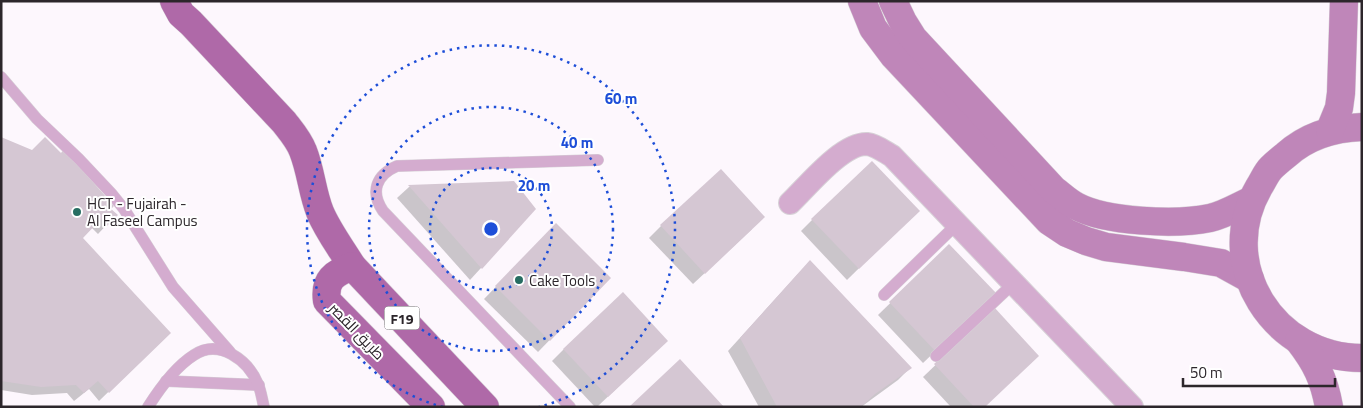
<svg xmlns="http://www.w3.org/2000/svg" width="1363" height="408" viewBox="0 0 1363 408" font-family="'Titillium Web',Cairo,sans-serif">
	<style>
		.shadow { fill: #0003 }
		.building { fill: #d5c7d3 }
		.lines { fill: none; stroke-linecap: round; stroke-linejoin: round }
		.lane-casing { stroke: #d7d1d7; stroke-width: 12 }
		.street-casing { stroke: #d7d1d7; stroke-width: 24 }
		.secondary-casing { stroke: #d7d1d7; stroke-width: 29 }
		.primary-casing { stroke: #d7d1d7; stroke-width: 29 }
		.lane { stroke: #d4accf; stroke-width: 11 }
		.street { stroke: #d4accf; stroke-width: 22 }
		.secondary { stroke: #bf86b9; stroke-width: 28 }
		.primary { stroke: #af69a8; stroke-width: 28 }
		.ring { fill: none; stroke: #1d4ed8; stroke-width: 2.5; stroke-dasharray: 2.5 5 }
		.poi-dot { fill: #276d62; stroke: #fff; stroke-width: 2 }
		.labels { text-anchor: middle; dominant-baseline: central; stroke-width: 4; stroke-linejoin: round; paint-order: stroke }
		.shield { fill: #fff; stroke: #6b676b; stroke-width: 1 }
		.shield-label { font-size: 14px; font-weight: bold; fill: #2c262b }
		.poi-label { font-size: 15px; fill: #2c262b; stroke: #fff; text-anchor: start }
		.street-label { font-size: 15px; fill: #2c262b; stroke: #fff }
		.centre { fill: #1d4ed8; stroke: #fff; stroke-width: 2.5 }
		.ring-label { font-size: 15px; text-anchor: middle; font-weight: bold; fill: #1d4ed8; stroke: #fff; stroke-width: 4; stroke-linejoin: round; paint-order: stroke }
	</style>
	<rect width="100%" height="100%" fill="#fdf7fd"/>
	<g class="shadow">
		<polygon points="1,139 110,209 116,215 98,234 91,227 81,238 169,333 99,401 89,389 74,401 67,393 32,395 1,390"/>
		<polygon points="513,182 535,209 470,280 397,198 409,187"/>
		<polygon points="812,220 906,222 847,280 801,231"/>
		<polygon points="556,225 610,278 538,352 484,299"/>
		<polygon points="661,226 752,229 693,284 649,238"/>
		<polygon points="949,246 983,306 923,363 878,315"/>
		<polygon points="798,274 910,368 898,380 861,407 759,407 728,351"/>
		<polygon points="994,309 984,407 951,407 923,377"/>
		<polygon points="564,349 655,352 597,407 595,407 552,361"/>
	</g>
	<g class="building">
		<polygon points="1,137 32,150 45,137 61,153 64,149 114,206 111,209 118,215 107,226 101,219 83,238 171,333 109,393 98,381 84,393 76,385 41,387 1,381"/>
		<polygon points="872,161 920,211 859,269 811,219"/>
		<polygon points="721,169 765,217 705,274 660,225"/>
		<polygon points="514,181 536,209 482,269 408,185"/>
		<polygon points="556,223 611,278 550,341 495,286"/>
		<polygon points="949,244 997,294 936,352 889,302"/>
		<polygon points="810,260 912,368 875,394 861,407 777,407 740,338"/>
		<polygon points="623,292 668,341 608,397 563,349"/>
		<polygon points="994,307 1039,356 985,407 974,407 934,364"/>
		<polygon points="680,359 724,407 629,407"/>
	</g>
	<g class="lines">
		<g class="lane-casing">
			<g id="lane">
				<polyline points="1,77 37,119 79,159 111,193 124,209 173,287 230,352"/>
				<polyline points="884,295 957,224"/>
				<polyline points="936,356 1014,283"/>
				<polyline points="166,381 259,385"/>
				<path d="M148 407C160 388 175 367 194 355 219 338 248 360 258 384 261 391 262 399 264 407"/>
				<path d="M570 407 383 211C370 192 376 175 397 166L598 160"/>
			</g>
		</g>
		<g class="street-casing">
			<path id="street" d="M790 203C807 187 842 143 867 144 876 145 885 152 892 156L1132 407"/>
		</g>
		<g class="secondary-casing">
			<g id="secondary">
				<polyline points="862,1 873,28 894,56 1049,221 1067,233 1086,241 1106,247 1184,257 1221,263 1250,279"/>
				<path d="M893 1 903 22 913 38 1054 190C1061 195 1068 202 1076 206 1106 222 1176 225 1210 218 1224 215 1239 206 1252 200"/>
				<path d="M1362 127C1334 128 1307 136 1286 155 1281 159 1276 163 1271 168 1266 173 1263 181 1259 187 1214 265 1274 358 1362 358"/>
				<polyline points="1330,130 1339,108 1341,93 1344,1"/>
				<path d="M1299 341C1316 363 1324 379 1329 407"/>
			</g>
		</g>
		<g class="primary-casing">
			<g id="primary">
				<path d="M174 1 181 14 191 23 284 122C291 131 299 140 303 151 311 171 312 192 320 212 328 231 341 248 352 266"/>
				<path d="M431 407 327 301C324 279 334 274 352 266L485 407"/>
			</g>
		</g>
		<use href="#lane" class="lane"/>
		<use href="#street" class="street"/>
		<use href="#secondary" class="secondary"/>
		<use href="#primary" class="primary"/>
	</g>
	<g class="ring">
		<circle cx="491" cy="229" r="61"/>
		<circle cx="491" cy="229" r="122"/>
		<path d="M443 407A184 184 0 1 1 539 407"/>
	</g>
	<g class="poi-dot">
		<circle cx="77" cy="212" r="5"/>
		<circle cx="519" cy="280" r="5"/>
	</g>
	<g class="labels">
		<rect class="shield" x="384.5" y="306.5" width="35" height="23" rx="4"/>
		<g class="shield-label">
			<text x="402" y="318">F19</text>
		</g>
		<g class="poi-label">
			<text x="87" y="203">HCT - Fujairah -<tspan x="87" dy="17">Al Faseel Campus</tspan></text>
			<text x="529" y="280">Cake Tools</text>
		</g>
		<g class="street-label">
			<text transform="translate(357 331) rotate(46)">طريق القصر</text>
		</g>
	</g>
	<circle cx="491" cy="229" r="8" class="centre"/>
	<g class="ring-label">
		<text x="621" y="104">60 m</text>
		<text x="577" y="148">40 m</text>
		<text x="534" y="191">20 m</text>
	</g>
	<rect width="1363" height="408" fill="none" stroke="#2c262b" stroke-width="5"/>
	<path d="M1183 378v8h152v-8" fill="none" stroke="#2c262b" stroke-width="2.5"/>
	<text x="1190" y="378" font-size="15" fill="#2c262b" stroke="#ffffff" stroke-width="4" paint-order="stroke">50 m</text>
</svg>
